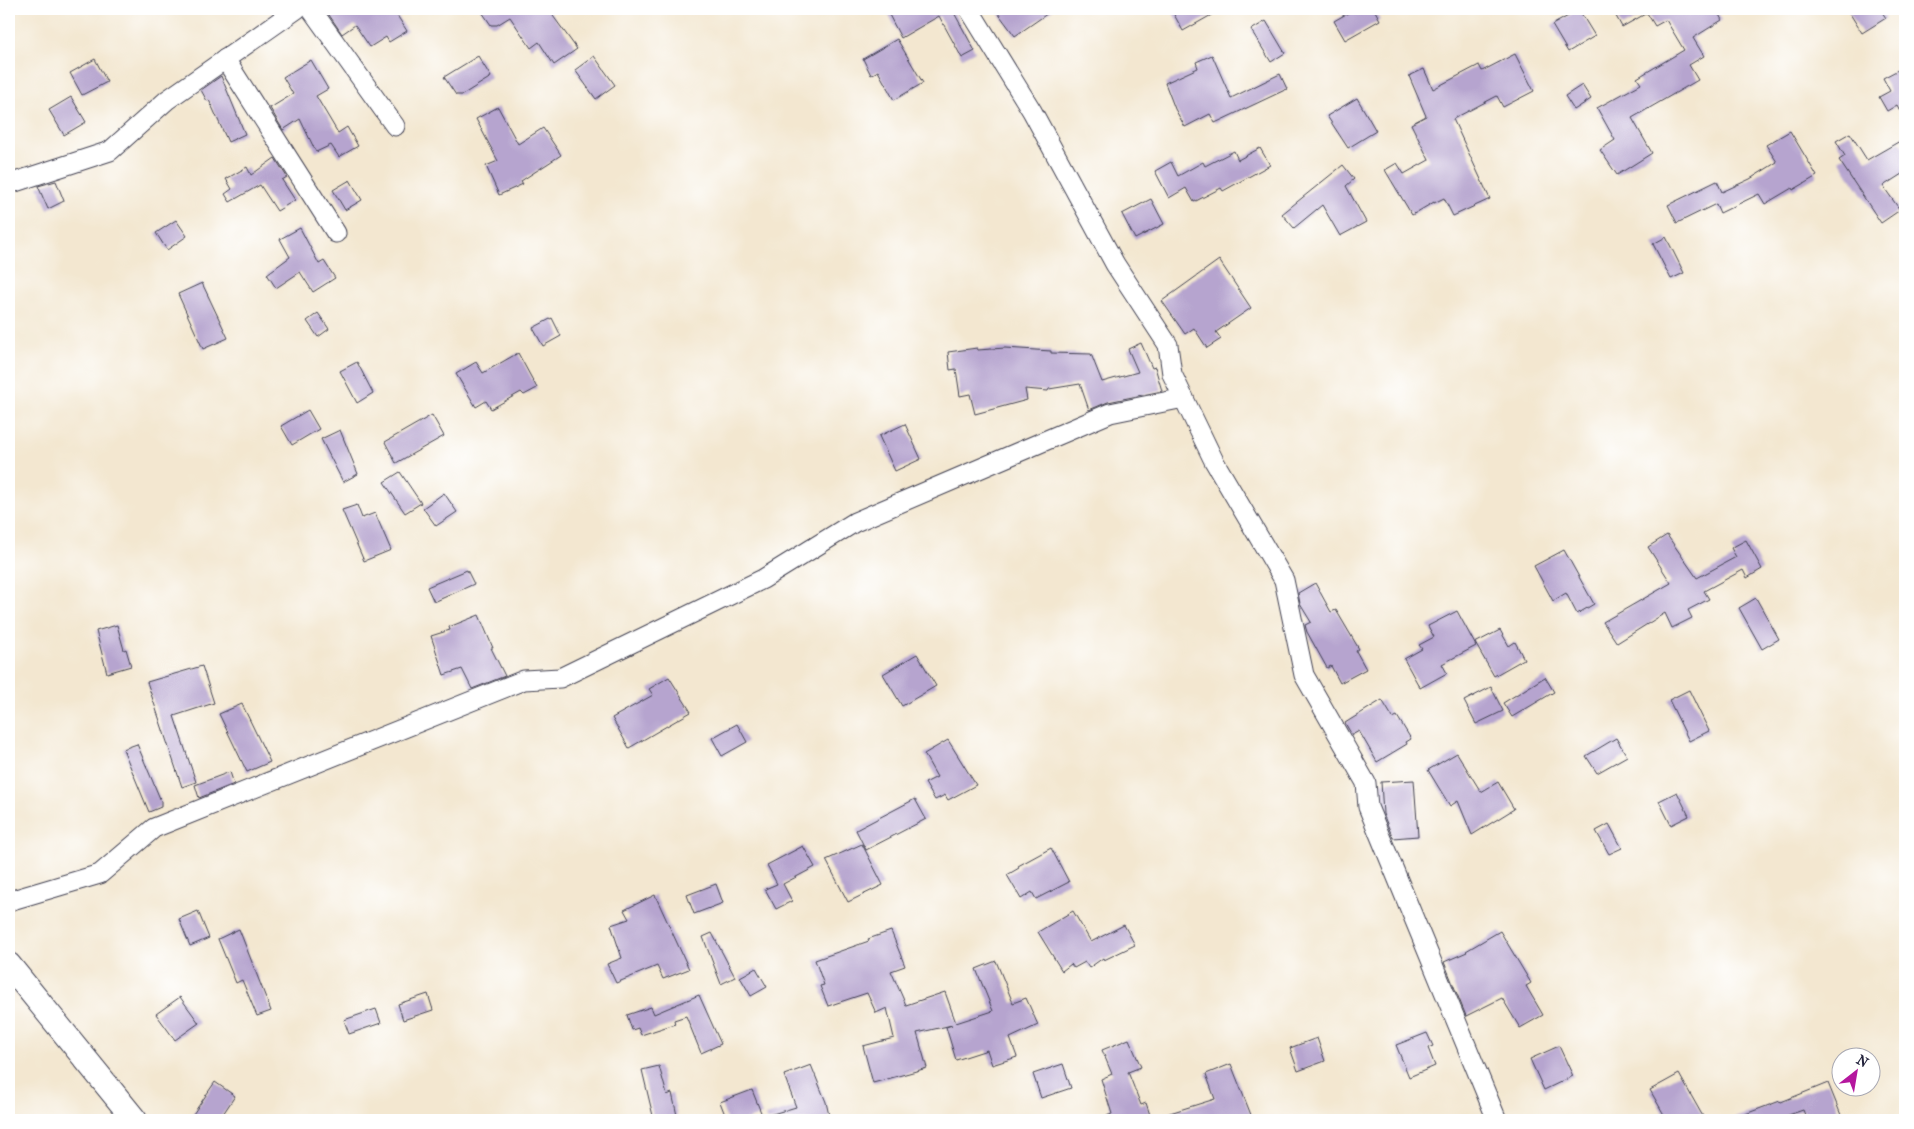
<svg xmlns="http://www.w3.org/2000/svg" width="1914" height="1129" viewBox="0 0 1914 1129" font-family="'IM FELL French Canon',serif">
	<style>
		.building { fill: #b6a4cf }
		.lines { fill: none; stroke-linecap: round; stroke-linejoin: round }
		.minor-casing { stroke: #414051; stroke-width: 21 }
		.tertiary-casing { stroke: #414051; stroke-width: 26 }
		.minor { stroke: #fff; stroke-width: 19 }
		.tertiary { stroke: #fff; stroke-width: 24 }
	</style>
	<rect width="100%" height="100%" fill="#fff"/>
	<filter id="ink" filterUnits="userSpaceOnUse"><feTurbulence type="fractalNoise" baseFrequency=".02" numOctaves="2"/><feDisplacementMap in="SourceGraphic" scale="10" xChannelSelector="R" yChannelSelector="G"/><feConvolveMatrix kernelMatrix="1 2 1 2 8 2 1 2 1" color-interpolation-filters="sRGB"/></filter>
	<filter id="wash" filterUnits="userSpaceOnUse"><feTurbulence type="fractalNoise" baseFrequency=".0096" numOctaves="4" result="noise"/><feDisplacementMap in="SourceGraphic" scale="20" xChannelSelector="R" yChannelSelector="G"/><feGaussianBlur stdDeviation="1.12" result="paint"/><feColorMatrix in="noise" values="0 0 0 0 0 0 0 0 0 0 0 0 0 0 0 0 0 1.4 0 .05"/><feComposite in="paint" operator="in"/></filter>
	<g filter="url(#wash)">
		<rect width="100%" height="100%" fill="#f3e7d0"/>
		<g id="blocks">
			<g class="building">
				<polygon points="325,9 393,9 407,31 389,42 386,37 370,47 355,25 342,34"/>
				<polygon points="480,9 548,9 577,49 554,65 539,42 531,48 510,17 497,25 491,25"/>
				<polygon points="886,9 952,9 975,51 962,58 939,16 901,38"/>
				<polygon points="995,9 1054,9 1015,36"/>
				<polygon points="1171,9 1222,9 1183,31"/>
				<polygon points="1355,9 1374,9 1380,20 1345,40 1334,21"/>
				<polygon points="1612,9 1716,9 1722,20 1693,38 1704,56 1689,65 1698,80 1632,118 1652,153 1617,175 1600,150 1615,140 1597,108 1641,84 1637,78 1684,50 1666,20 1655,26 1647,13 1622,27"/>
				<polygon points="1847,9 1880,9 1886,18 1862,33"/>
				<polygon points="1579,10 1595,36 1568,52 1552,25"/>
				<polygon points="1266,21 1285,53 1271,62 1251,30"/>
				<polygon points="897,39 923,83 894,100 878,71 871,75 863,59"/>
				<polygon points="1515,54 1534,91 1503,107 1497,96 1453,119 1490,199 1453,216 1444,198 1434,203 1434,202 1412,215 1385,170 1397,163 1404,174 1429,160 1411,124 1426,116 1409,76 1424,69 1433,89 1479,65 1482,71"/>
				<polygon points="1212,55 1231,98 1280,74 1287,89 1215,123 1210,114 1185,127 1175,109 1165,83 1198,68 1196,62"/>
				<polygon points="478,56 491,77 462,95 456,95 444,77"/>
				<polygon points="594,56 615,85 596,99 575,70"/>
				<polygon points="95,59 107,82 82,95 70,73"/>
				<polygon points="311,60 328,89 316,96 338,133 347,127 358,146 339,157 331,145 316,152 300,119 283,130 270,108 293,94 283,77"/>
				<polygon points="1898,70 1905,83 1905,120 1897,105 1887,111 1879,97 1890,91 1883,78"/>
				<polygon points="221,76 245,134 228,142 209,100 207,101 201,90"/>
				<polygon points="1582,85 1591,99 1574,110 1565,96"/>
				<polygon points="71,97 86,122 64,135 49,110"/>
				<polygon points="1357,98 1376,131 1348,148 1327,116"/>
				<polygon points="498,107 518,144 543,128 561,155 521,181 523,184 499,195 486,166 498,161 476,119"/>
				<polygon points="1790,131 1817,176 1793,190 1792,188 1765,204 1759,194 1720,213 1716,204 1677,223 1668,205 1717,181 1722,192 1750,179 1777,162 1766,145"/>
				<polygon points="1850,133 1867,160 1900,141 1905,149 1905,172 1883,186 1900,210 1881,223 1839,160 1845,156 1836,141"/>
				<polygon points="1260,148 1270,165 1223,191 1221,188 1194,202 1186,188 1169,198 1155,171 1171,162 1178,176 1203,162 1205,166 1234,151 1238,160"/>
				<polygon points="275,158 287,177 282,180 295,200 277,211 260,185 230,202 225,194 232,189 226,179 247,167 251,175"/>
				<polygon points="1343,165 1354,179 1346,186 1366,222 1340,236 1322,205 1294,228 1282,214"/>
				<polygon points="350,180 362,200 345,210 333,190"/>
				<polygon points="56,181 64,201 48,209 38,186"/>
				<polygon points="1151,199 1164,224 1135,239 1122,214"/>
				<polygon points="176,220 187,236 167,250 156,233"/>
				<polygon points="300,228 319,264 324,261 335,278 313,292 300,272 276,288 267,274 290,257 280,239"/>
				<polygon points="1666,237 1684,273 1671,279 1653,244"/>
				<polygon points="1219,260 1251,308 1216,332 1221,339 1207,348 1194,328 1185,334 1162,301"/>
				<polygon points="202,283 228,338 203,349 178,294"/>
				<polygon points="318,313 329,329 318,337 307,321"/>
				<polygon points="552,318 561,336 543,346 533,328"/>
				<polygon points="1141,343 1152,368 1155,367 1162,391 1108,402 1089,410 1080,384 1049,389 1048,391 1025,389 1027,400 975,414 970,394 960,396 956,369 950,370 948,352 977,348 978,350 1005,348 1051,351 1051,353 1091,354 1102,382 1138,372 1128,349"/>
				<polygon points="518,353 537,388 524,395 521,392 491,409 486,401 476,407 456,374 476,362 483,373"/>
				<polygon points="357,362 373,393 357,403 340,371"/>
				<polygon points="308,410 319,429 292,445 281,426"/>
				<polygon points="432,415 444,436 396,463 385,442"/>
				<polygon points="905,424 921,459 895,471 879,436"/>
				<polygon points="340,430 358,474 343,482 321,439"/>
				<polygon points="400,472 421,503 405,513 384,482"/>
				<polygon points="444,493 457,512 436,526 423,508"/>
				<polygon points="357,505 362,518 375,513 391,550 364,561 342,510"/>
				<polygon points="1667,535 1697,578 1736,557 1731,548 1746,540 1762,569 1747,578 1743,570 1704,591 1709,599 1688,610 1692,618 1672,628 1665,613 1617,643 1603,622 1671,583 1648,547"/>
				<polygon points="1564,550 1594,604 1577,614 1566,593 1553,601 1534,566"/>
				<polygon points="467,570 474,584 434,602 427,587"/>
				<polygon points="1315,583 1331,612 1336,610 1359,649 1356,651 1366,669 1340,683 1331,666 1327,668 1307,632 1305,625 1311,622 1300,604 1298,593"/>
				<polygon points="1756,598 1779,639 1762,649 1739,608"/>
				<polygon points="1457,611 1476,646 1442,664 1447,673 1420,688 1404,659 1422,649 1419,645 1434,637 1428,626"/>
				<polygon points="479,615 493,648 491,648 505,676 472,689 462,669 444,675 431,636 450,630 449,627"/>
				<polygon points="117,625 124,650 126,649 131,666 107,673 96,631"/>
				<polygon points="1500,630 1509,646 1515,642 1524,659 1494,676 1475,643"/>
				<polygon points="917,654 936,686 902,706 883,674"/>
				<polygon points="202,666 214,703 174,716 196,782 182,787 147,682"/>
				<polygon points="669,677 691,712 629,748 612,718 653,695 649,689"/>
				<polygon points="1545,677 1554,692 1512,717 1503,703"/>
				<polygon points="1491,687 1503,711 1476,724 1464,701"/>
				<polygon points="1689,690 1709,731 1689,741 1669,700"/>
				<polygon points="1382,700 1393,718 1397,716 1411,739 1406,742 1407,744 1377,762 1359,731 1352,735 1345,723"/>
				<polygon points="242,704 270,762 247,772 219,714"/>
				<polygon points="737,724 747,742 722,756 712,738"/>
				<polygon points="1616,738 1627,756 1597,773 1586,756"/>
				<polygon points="948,740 976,785 948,800 945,795 935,800 925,783 937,777 924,754"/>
				<polygon points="137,744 161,801 161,807 149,812 123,749"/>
				<polygon points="1457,753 1481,792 1498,782 1514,809 1472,835 1458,801 1450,806 1428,770"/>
				<polygon points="230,772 234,784 199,798 195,785"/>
				<polygon points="1414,780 1418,836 1393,838 1383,814 1381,782"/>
				<polygon points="1677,792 1689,816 1671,825 1659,801"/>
				<polygon points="915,799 926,819 866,850 856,830"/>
				<polygon points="1609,824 1622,848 1609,854 1596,831"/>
				<polygon points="862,844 883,885 848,902 826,860"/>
				<polygon points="803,846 815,867 783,884 792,901 776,909 765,889 777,884 767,865"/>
				<polygon points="1051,848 1069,882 1036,899 1032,892 1021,899 1007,875 1019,868 1018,866"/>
				<polygon points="716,884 723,903 694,914 687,895"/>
				<polygon points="655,895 689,969 663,979 657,966 616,983 607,964 622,958 611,925 629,919 624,910"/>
				<polygon points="198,911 209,938 190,946 179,919"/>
				<polygon points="1073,911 1091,942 1124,925 1135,945 1104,960 1103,958 1089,968 1085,962 1074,968 1071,964 1062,971 1038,932"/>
				<polygon points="239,929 271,1011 257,1016 242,980 236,983 218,939"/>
				<polygon points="891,931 905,966 891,971 906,1005 945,992 956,1023 993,1011 976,969 996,961 1013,1003 1026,998 1038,1025 1010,1038 1017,1057 992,1065 987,1050 956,1060 946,1027 952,1025 917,1033 927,1068 873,1083 863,1046 894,1038 887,1008 876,1013 867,993 828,1006 820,986 824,985 815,960 869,941 868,939"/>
				<polygon points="1500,931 1531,983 1526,986 1543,1015 1520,1028 1502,998 1466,1016 1444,962 1467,952 1466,951"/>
				<polygon points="712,933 735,977 721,984 703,937"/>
				<polygon points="756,968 767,987 751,996 740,977"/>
				<polygon points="428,994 433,1010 403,1020 398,1004"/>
				<polygon points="699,995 721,1044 701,1053 686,1016 674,1020 675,1024 641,1035 638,1028 632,1030 627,1015 651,1007 654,1014"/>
				<polygon points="180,997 199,1023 175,1040 156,1014"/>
				<polygon points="376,1009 381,1023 349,1034 344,1020"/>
				<polygon points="1427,1033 1433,1046 1428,1048 1435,1066 1409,1077 1396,1045"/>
				<polygon points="1317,1038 1325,1061 1298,1071 1290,1048"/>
				<polygon points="1129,1039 1141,1067 1128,1072 1141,1105 1146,1103 1151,1118 1147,1119 1148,1120 1103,1120 1103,1117 1112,1114 1101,1079 1112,1074 1102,1050"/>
				<polygon points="1559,1046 1573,1076 1544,1090 1530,1059"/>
				<polygon points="1063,1064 1071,1088 1041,1098 1033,1074"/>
				<polygon points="1231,1064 1253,1120 1157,1120 1157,1117 1215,1099 1206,1074"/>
				<polygon points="811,1065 826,1102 830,1120 767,1120 766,1116 796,1107 784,1075"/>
				<polygon points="659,1066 667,1095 672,1093 678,1120 654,1120 642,1070"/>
				<polygon points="1679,1074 1705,1120 1667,1120 1650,1090"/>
				<polygon points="215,1082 235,1096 219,1120 189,1120"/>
				<polygon points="1828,1083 1843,1120 1807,1120 1803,1110 1774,1120 1732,1120 1732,1119 1780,1101 1781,1102"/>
				<polygon points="752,1090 762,1115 748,1120 727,1120 720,1102"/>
			</g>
		</g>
	</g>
	<g filter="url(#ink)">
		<use href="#blocks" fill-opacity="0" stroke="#414051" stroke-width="1"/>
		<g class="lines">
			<g class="minor-casing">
				<g id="minor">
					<polyline points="311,9 395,126"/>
					<polyline points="969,9 1032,111 1115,264 1168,345 1172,374 1214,461 1284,580 1304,675 1366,783 1368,807 1497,1120"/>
					<polyline points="225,59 336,233"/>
					<polyline points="9,184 110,151 167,100 297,9"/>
					<polyline points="9,901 100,874 154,828 524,680 560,678 763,579 855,522 1110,413 1184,398"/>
				</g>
			</g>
			<g class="tertiary-casing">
				<polyline id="tertiary" points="9,965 135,1120"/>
			</g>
			<use href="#minor" class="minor"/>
			<use href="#tertiary" class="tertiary"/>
		</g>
	</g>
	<rect width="1914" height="1129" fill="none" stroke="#fff" stroke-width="30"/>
	<g transform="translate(1856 1072) rotate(31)"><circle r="24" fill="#ffffff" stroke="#a7a7b1"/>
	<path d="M0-4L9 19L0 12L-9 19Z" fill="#b5179e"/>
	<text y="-8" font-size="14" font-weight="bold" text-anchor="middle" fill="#22223b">N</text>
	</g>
</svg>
